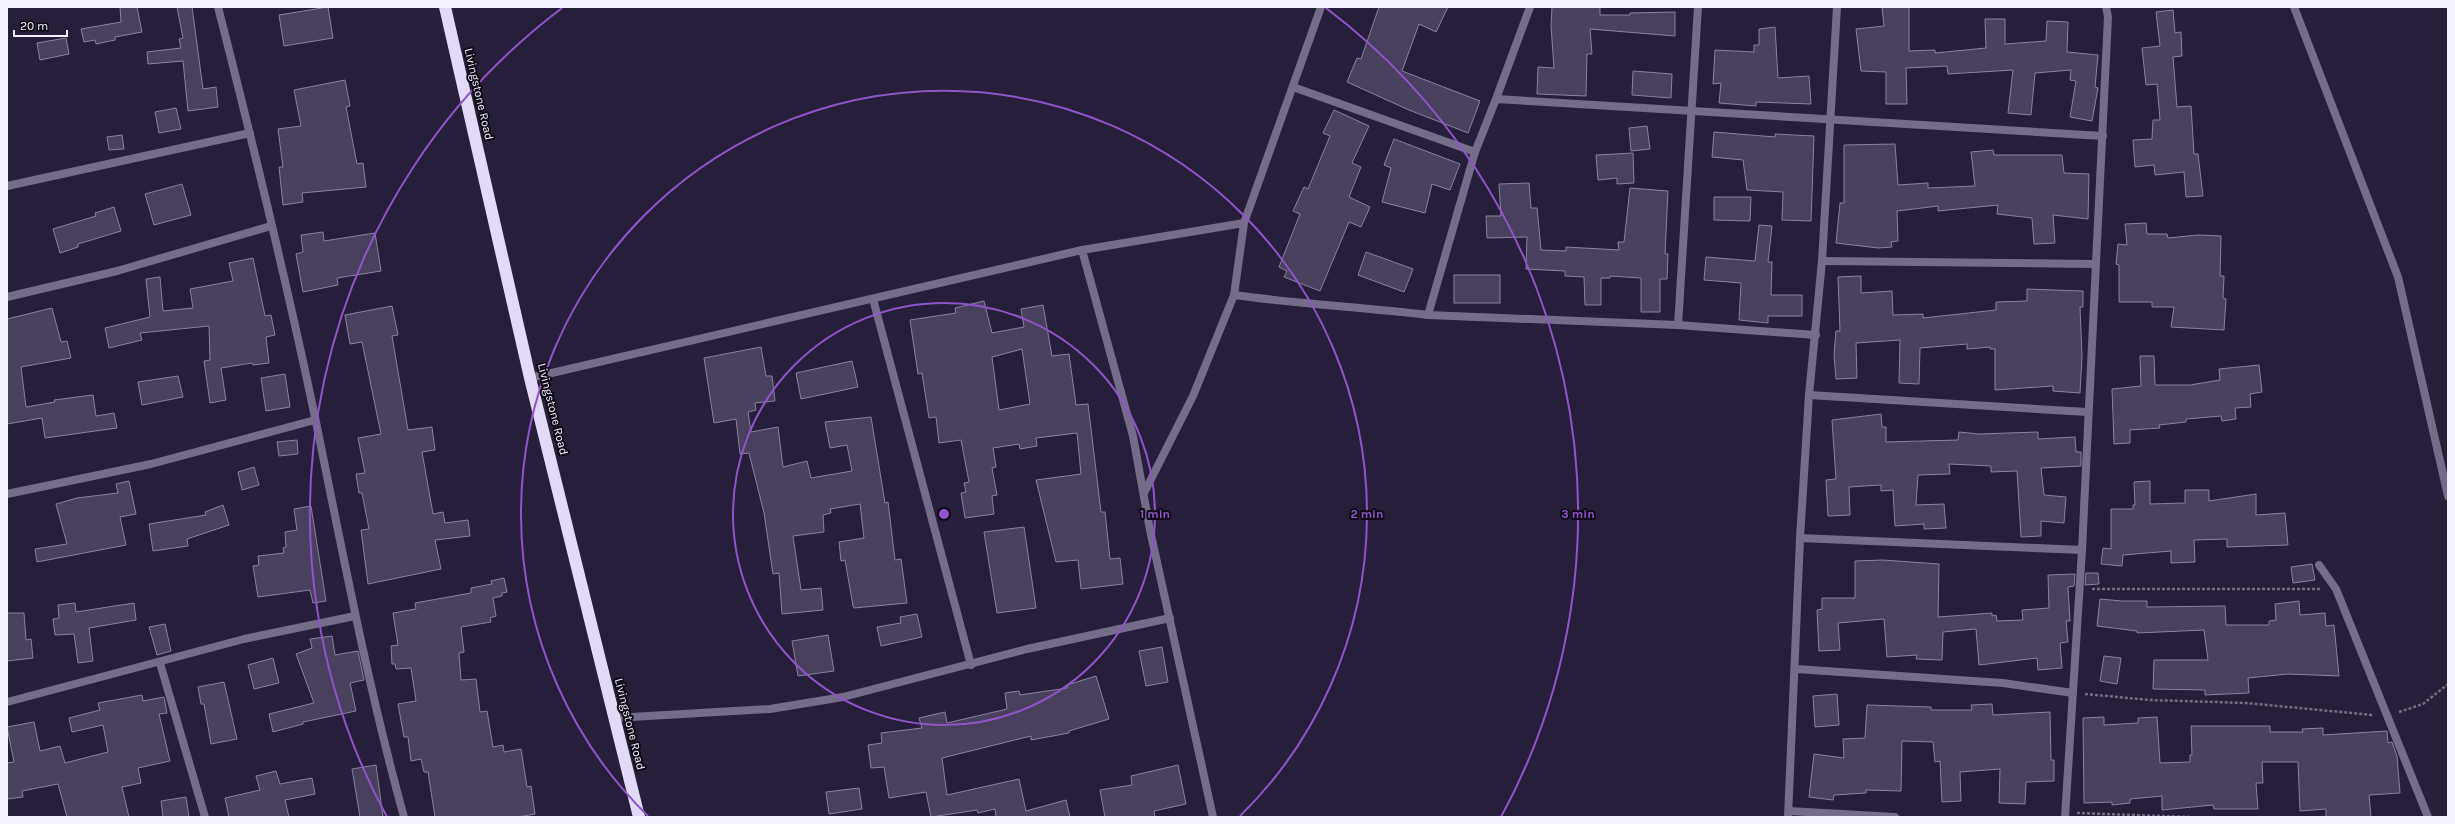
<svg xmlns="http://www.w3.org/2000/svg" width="2455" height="824" viewBox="0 0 2455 824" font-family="Karla,sans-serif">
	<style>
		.building { fill: #49405d; stroke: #8b81a2; fill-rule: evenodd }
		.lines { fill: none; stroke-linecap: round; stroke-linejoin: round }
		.path { stroke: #746d83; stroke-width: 2.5; stroke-dasharray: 3 2; stroke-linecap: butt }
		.lane { stroke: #746c88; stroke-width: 8 }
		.street { stroke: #746c88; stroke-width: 8 }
		.highway { stroke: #e2daf6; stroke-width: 12 }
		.ring { fill: none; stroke: #9353cc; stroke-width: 2 }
		.labels { text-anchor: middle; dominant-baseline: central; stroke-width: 4; stroke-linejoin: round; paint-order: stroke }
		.street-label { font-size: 12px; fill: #f4f0ff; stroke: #0f0b16 }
		.centre { fill: #9353cc; stroke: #0f0b16; stroke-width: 2 }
		.ring-label { font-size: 12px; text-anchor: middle; font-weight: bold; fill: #9353cc; stroke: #0f0b16; stroke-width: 4; stroke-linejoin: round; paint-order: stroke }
	</style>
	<rect width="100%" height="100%" fill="#271e39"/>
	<g class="building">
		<polygon points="120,7 137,7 142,32 115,37 115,40 96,44 95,40 84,42 81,29 121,22"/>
		<polygon points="177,7 192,7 203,89 216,87 218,107 188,111 183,61 148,64 147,52 181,48 179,39 183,38"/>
		<polygon points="328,7 333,38 284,46 279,15"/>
		<polygon points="1379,7 1448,7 1436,32 1419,24 1402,71 1480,101 1468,133 1409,110 1347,82 1357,58 1361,59"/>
		<polygon points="1552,7 1600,7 1600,15 1630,15 1630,13 1675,12 1675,36 1590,29 1592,54 1587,54 1586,96 1537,94 1538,67 1554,68 1551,26"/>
		<polygon points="1882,7 1909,7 1909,51 1935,50 1935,53 1986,48 1985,19 2005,19 2005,44 2046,41 2047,21 2068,22 2067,52 2098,55 2095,87 2098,88 2092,121 2070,117 2076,81 2070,80 2071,70 2035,73 2031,115 2008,113 2013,70 1948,74 1947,66 1906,68 1907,104 1886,104 1886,72 1861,71 1856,29 1884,26"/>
		<polygon points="2173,10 2175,33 2181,32 2182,56 2173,57 2177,107 2191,106 2194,154 2198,154 2203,196 2186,197 2184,172 2155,175 2154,165 2135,167 2133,140 2152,139 2153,120 2160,120 2157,84 2146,85 2142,48 2160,46 2156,12"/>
		<polygon points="1775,27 1778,78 1809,76 1811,104 1756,102 1756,106 1719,103 1721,83 1713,84 1715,50 1754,52 1754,45 1759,45 1759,29"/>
		<polygon points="66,38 69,54 40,60 37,43"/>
		<polygon points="1633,71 1672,74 1671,98 1632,95"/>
		<polygon points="345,80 350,106 346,107 357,164 363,163 366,187 302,193 303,202 283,205 279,167 283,167 278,129 301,126 294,90"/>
		<polygon points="176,108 181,129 159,133 155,112"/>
		<polygon points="1334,110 1369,126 1352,163 1361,167 1349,197 1370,207 1361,227 1349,222 1320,291 1284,277 1287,271 1279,267 1300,214 1293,211 1304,187 1308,189 1330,136 1323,133"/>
		<polygon points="1647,126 1650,149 1631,151 1629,128"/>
		<polygon points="1714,132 1775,137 1775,134 1814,136 1811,221 1782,220 1783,192 1747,190 1743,160 1712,157"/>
		<polygon points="122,135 124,149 109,150 107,137"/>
		<polygon points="1394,139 1460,164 1450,190 1432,184 1425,213 1382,202 1391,168 1384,165"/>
		<polygon points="1895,144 1898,185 1928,183 1928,188 1975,186 1971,152 1993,150 1994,155 2062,155 2064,173 2089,174 2088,219 2053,215 2055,243 2034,244 2032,218 1997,214 1998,205 1938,211 1938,206 1897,211 1898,241 1891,242 1892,247 1878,248 1836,243 1840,203 1844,203 1844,145"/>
		<polygon points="1633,153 1634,183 1617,184 1617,178 1598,180 1596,155"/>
		<polygon points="1529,183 1531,208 1537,208 1541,250 1566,251 1566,247 1619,250 1618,242 1624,242 1630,188 1668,191 1665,254 1668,254 1667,279 1660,279 1660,312 1641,312 1641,278 1610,276 1610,278 1601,278 1601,305 1585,305 1584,277 1565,276 1565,271 1526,269 1527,237 1487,238 1486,216 1501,216 1499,184"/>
		<polygon points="182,184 191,215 154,225 145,194"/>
		<polygon points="1714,197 1751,197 1750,221 1714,220"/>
		<polygon points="114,207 121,231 78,244 78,247 60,253 53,229 96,216 95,213"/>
		<polygon points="2146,223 2147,234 2167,234 2168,238 2198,235 2221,236 2220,276 2224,276 2223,298 2226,299 2224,330 2171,327 2174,307 2152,307 2152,302 2119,302 2119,265 2116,264 2118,244 2127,245 2125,224"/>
		<polygon points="1759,225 1772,226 1768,262 1772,262 1771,295 1802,295 1802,316 1768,316 1768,323 1739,320 1741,283 1704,280 1706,257 1755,261"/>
		<polygon points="323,232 324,241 375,233 381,271 337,278 338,285 303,292 296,254 303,252 301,235"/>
		<polygon points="1366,252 1413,269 1404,292 1358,275"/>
		<polygon points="253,258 265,316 271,315 275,335 266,337 269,363 253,365 252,363 221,368 226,400 210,403 204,361 210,360 209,326 140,333 142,340 109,348 105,328 150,317 146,279 160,277 163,311 193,308 190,289 233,281 229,263"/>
		<rect x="1454" y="275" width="46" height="28"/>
		<polygon points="1861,276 1861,293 1892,291 1893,315 1923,314 1923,318 1996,310 1996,302 2027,301 2027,289 2083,291 2083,307 2080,307 2082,356 2080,393 2053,391 2053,386 1995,390 1995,349 1990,349 1990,347 1967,349 1967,344 1920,348 1919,384 1899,383 1900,340 1856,343 1857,378 1836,379 1834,355 1836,331 1840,331 1838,277"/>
		<path d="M984 301 992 333 1024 327 1021 309 1043 305 1052 356 1069 354 1076 405 1088 404 1101 512H1105L1110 559 1120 558 1123 584 1081 589 1078 560 1056 562 1036 480 1081 474 1077 433 1036 438 1037 446 1020 449 1019 444 993 448 996 467 992 468 997 495 992 496 994 514 965 518 961 493 966 492 964 483 969 482 961 440 939 443 936 417 929 418 922 373 918 374 910 320 956 313 955 308ZM1022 349 1030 404 999 410 992 357Z"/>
		<polygon points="392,306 398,335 392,336 408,430 432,427 435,450 422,452 433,514 443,512 445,523 468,520 470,536 435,540 441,569 368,584 361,530 369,529 362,493 359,493 356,474 365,473 358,438 381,434 362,342 350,344 345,315"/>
		<polygon points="52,308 61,342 67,341 71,358 21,367 26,407 55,402 54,400 93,395 96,416 114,413 117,428 45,438 42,418 7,424 7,319"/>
		<polygon points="761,347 766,376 772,376 775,401 755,403 756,410 748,412 751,432 778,427 783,467 807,461 811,478 852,471 847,445 830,448 825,422 871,417 885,503 888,502 895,560 901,559 907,603 854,608 853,606 845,560 841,561 839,542 864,538 860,504 830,509 831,513 823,515 824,532 793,536 801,590 821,588 823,610 782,614 779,573 773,574 764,513 749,453 740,454 736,419 714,423 704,358"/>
		<polygon points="2140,356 2154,356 2155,385 2190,385 2220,380 2219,369 2259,365 2262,392 2250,394 2251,407 2235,408 2236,419 2222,421 2221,416 2186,419 2186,422 2159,425 2160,428 2130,430 2130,443 2114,444 2112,389 2141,386"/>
		<polygon points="852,361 858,387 801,399 796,373"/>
		<polygon points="285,374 290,407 266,411 261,378"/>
		<polygon points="178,376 183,397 142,405 138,382"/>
		<polygon points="1881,414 1882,427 1886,427 1886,442 1958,440 1959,432 1979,434 2038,432 2038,439 2075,437 2076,452 2081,452 2081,466 2041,468 2044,495 2066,497 2064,523 2041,521 2041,536 2021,537 2017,471 1991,472 1991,466 1949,464 1950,474 1918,475 1916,505 1944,504 1946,528 1924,529 1924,524 1895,526 1893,490 1881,491 1881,485 1849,487 1850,515 1828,516 1826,480 1836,479 1832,420"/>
		<polygon points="297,440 298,454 279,456 277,442"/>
		<polygon points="254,467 259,485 242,490 238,472"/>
		<polygon points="129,481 136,514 120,517 126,545 37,562 35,549 67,544 56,504 77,498 118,493 116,484"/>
		<polygon points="2150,481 2150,504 2185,503 2185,490 2209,490 2209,501 2256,494 2256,515 2285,513 2288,545 2227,547 2227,539 2194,540 2195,562 2171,563 2171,551 2123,555 2122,566 2101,564 2103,548 2111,549 2111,509 2133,509 2133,505 2135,505 2134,482"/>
		<polygon points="223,505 229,525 187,539 188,546 153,551 149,524 206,515 205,512"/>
		<polygon points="311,506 326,601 313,603 310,590 258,597 253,566 259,565 258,556 284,553 283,548 286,547 285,532 297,530 294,509"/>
		<polygon points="1024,527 1036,608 997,613 984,532"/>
		<polygon points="1883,560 1939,564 1938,617 1992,613 1992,616 1996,615 1997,621 2023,620 2022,610 2049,608 2048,575 2075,574 2074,586 2068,587 2070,621 2066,621 2068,642 2060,643 2062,668 2038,670 2037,658 1979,665 1976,629 1943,632 1942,660 1916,659 1917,655 1887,657 1884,619 1838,623 1840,650 1819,651 1817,610 1822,609 1822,598 1855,598 1855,561"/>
		<polygon points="2312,564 2315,580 2293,583 2291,567"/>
		<polygon points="2086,573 2098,573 2099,584 2085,585"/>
		<polygon points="504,578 507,592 502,593 502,596 493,598 496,616 490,618 491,622 461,627 464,652 459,653 461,680 476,679 480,712 487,711 493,747 503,745 504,752 521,749 527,787 531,786 535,814 517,817 435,817 428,772 424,772 421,759 411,761 408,737 404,737 398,704 416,701 411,668 396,669 395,664 392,664 391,646 398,645 393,613 416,609 415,603 471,593 471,588 492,584 491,581"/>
		<polygon points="2100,599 2122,601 2147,601 2147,607 2225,606 2226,625 2269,625 2269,621 2276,620 2275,604 2299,601 2300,615 2325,613 2326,626 2334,625 2339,676 2288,674 2248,678 2249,693 2205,695 2205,690 2153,689 2154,660 2208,660 2204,630 2137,633 2137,631 2097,626"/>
		<polygon points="75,603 76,612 134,603 136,620 89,628 93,661 78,663 74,634 55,635 53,619 59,618 58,605"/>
		<polygon points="7,613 24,613 26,640 31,639 33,658 7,661"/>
		<polygon points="917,614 922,637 881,646 877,627 901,623 900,617"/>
		<polygon points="165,624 171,651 157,655 149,627"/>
		<polygon points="828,635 834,671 798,676 792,641"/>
		<polygon points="332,636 335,655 358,651 364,680 350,683 356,711 303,722 303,724 273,732 269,714 314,703 296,654 312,648 310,639"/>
		<polygon points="1162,647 1168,682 1146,686 1139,651"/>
		<polygon points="2104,656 2121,658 2117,684 2100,681"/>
		<polygon points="273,658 279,683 254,689 248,665"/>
		<polygon points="1096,676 1109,719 1069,731 1069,733 1031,740 1031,736 942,758 947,795 1019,779 1026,811 1066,800 1070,817 996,817 995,809 978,813 977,810 931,817 926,792 889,798 884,767 871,768 868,745 882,743 881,733 922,728 919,718 945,712 947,723 1007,709 1005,693 1019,691 1020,695 1067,688 1067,685"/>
		<polygon points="224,682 237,739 211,744 204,704 201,704 198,687"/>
		<polygon points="1837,694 1839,725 1815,727 1813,696"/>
		<polygon points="142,695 143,701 164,697 167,713 159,714 170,761 138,768 141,783 122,787 129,817 67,817 58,784 22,791 23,797 7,799 7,763 14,762 7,727 34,722 40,751 60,746 65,763 108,752 103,725 72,732 69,718 100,710 98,703"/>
		<polygon points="1992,704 1993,715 2050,712 2051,760 2054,760 2054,781 2026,782 2025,804 1999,803 2000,769 1960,772 1961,801 1942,802 1940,761 1935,762 1933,742 1902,741 1901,791 1866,790 1866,793 1834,795 1833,800 1809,797 1814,754 1844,758 1843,739 1865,738 1867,705 1931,707 1931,710 1972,710 1971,705"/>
		<polygon points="2104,717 2104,725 2138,723 2138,718 2157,717 2160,763 2190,762 2190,755 2192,755 2191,726 2270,726 2270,732 2303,732 2302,729 2323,728 2323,735 2387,731 2388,743 2392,742 2397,756 2400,793 2369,795 2371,817 2326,817 2326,809 2300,811 2298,762 2262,762 2263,783 2256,783 2258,809 2214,809 2213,805 2162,810 2162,796 2130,799 2130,803 2112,805 2112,802 2084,803 2083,718"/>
		<polygon points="376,765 383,817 360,817 352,769"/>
		<polygon points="1178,765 1186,804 1154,811 1155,817 1105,817 1100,790 1132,785 1131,776"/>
		<polygon points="276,771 280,784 312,778 315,794 285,800 289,817 229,817 225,798 260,790 256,776"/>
		<polygon points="859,788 862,809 829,814 826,792"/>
		<polygon points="186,797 189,817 163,817 161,801"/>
	</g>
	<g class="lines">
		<g class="path">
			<polyline points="2092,589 2321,589"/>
			<polyline points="2085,694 2150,700 2246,703 2373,715"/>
			<polyline points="2399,712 2423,704 2448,684"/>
			<polyline points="2077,813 2191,817"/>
		</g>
		<polyline class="lane" points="2294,7 2398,277 2448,496"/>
		<g class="street">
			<path d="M218 7C253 144 287 283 316 422 343 554 368 687 404 817"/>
			<polyline points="1293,87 1475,152"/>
			<polyline points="1496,99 1530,7"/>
			<polyline points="7,186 250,133"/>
			<polyline points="1082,250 1133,436 1150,530 1213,817"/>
			<polyline points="1822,261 2095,264"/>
			<polyline points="1234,295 1244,223"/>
			<polyline points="7,297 117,271 271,226"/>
			<polyline points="873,299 971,665"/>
			<polyline points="1678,325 1698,7"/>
			<polyline points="1816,335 1678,325 1428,315 1475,152 1496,99 2103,136"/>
			<polyline points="530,378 1082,250 1244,223 1321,7"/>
			<polyline points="1809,395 2087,412"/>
			<path d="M1144 493 1193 396 1234 295C1298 304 1363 307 1428 315"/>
			<polyline points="7,494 151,464 315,420"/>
			<polyline points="1800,538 2082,550"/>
			<polyline points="2319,565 2336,589 2428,817"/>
			<polyline points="160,663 205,817"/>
			<polyline points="1796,669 2003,683 2073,693"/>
			<polyline points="7,702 244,639 355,616"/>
			<polyline points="614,718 770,709 843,697 1027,649 1170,618"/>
			<polyline points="1789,811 1895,817"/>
			<polyline points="1788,817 1800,538 1809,395 1822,261 1837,7"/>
			<polyline points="2065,817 2082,550 2108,17 2106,7"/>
		</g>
		<polyline class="highway" points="445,7 530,378 639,817"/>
	</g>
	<g class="ring">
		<circle cx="944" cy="514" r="211"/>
		<path d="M648 816A423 423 0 1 1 1240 816"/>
		<path d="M387 817A634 634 0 0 1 562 8M1326 8A634 634 0 0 1 1501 817"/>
	</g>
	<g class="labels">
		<g class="street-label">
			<text transform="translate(479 94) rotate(77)">Livingstone Road</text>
			<text transform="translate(553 409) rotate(76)">Livingstone Road</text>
			<text transform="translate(630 724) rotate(76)">Livingstone Road</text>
		</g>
	</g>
	<circle cx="944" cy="514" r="6" class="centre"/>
	<g class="ring-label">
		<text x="1155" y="518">1 min</text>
		<text x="1367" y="518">2 min</text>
		<text x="1578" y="518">3 min</text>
	</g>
	<rect width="2455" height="824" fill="none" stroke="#f4f0ff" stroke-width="16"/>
	<path d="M14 30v6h53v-6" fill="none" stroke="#f4f0ff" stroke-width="2"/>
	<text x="20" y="30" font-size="12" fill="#f4f0ff" stroke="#0f0b16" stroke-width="3" paint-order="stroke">20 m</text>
</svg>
